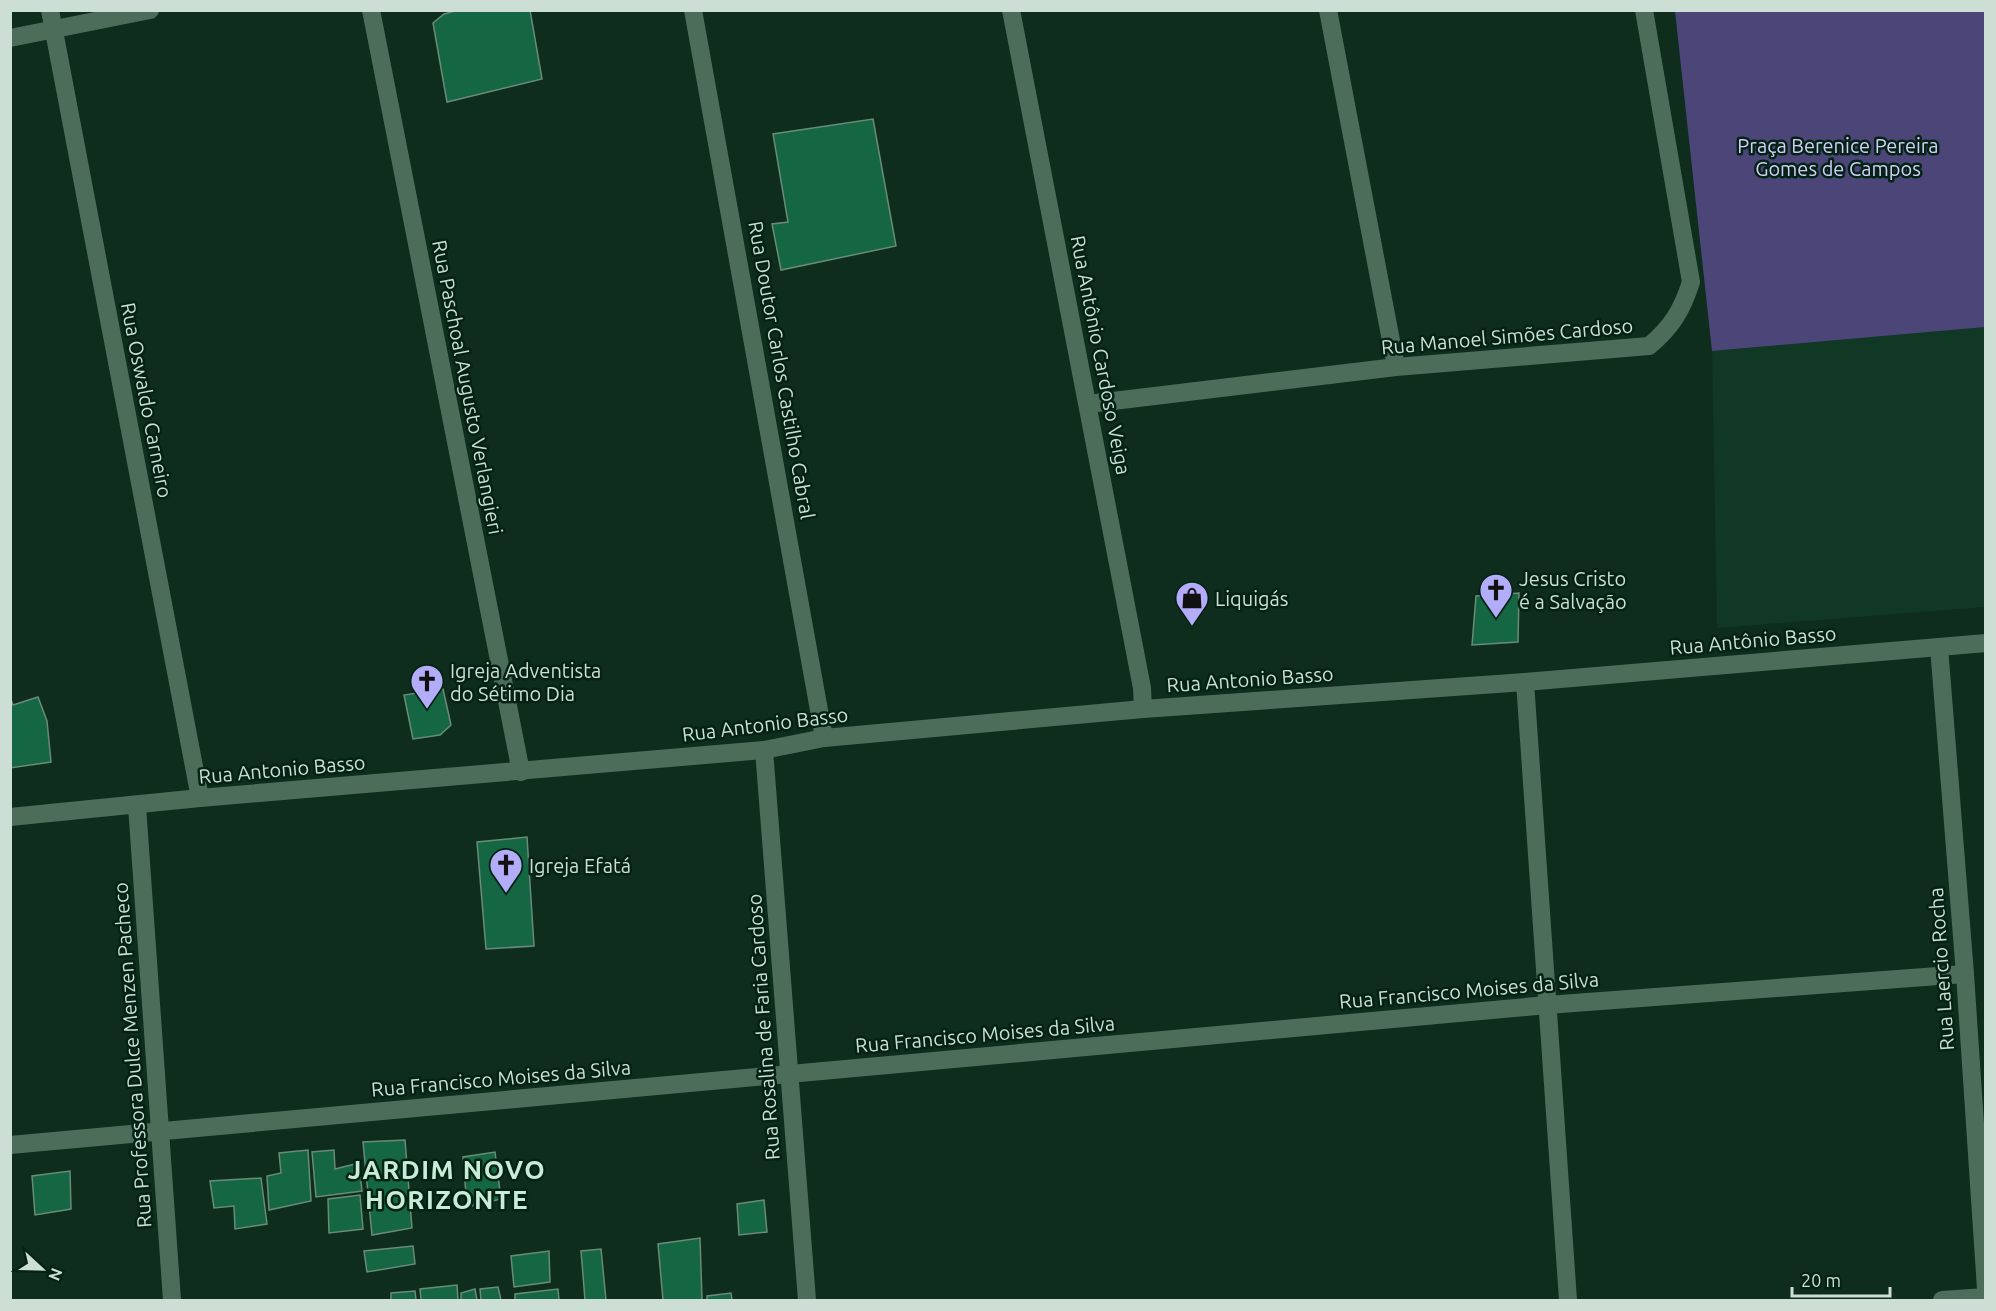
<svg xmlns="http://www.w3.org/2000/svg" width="1996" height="1311" viewBox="0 0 1996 1311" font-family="Ubuntu,sans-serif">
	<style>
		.built { fill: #103825 }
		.green { fill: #4c4678 }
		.building { fill: #156642; stroke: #6a8b77; stroke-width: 1.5 }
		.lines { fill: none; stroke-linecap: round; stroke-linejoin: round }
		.minor { stroke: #4d6d5b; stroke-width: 18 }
		.labels { text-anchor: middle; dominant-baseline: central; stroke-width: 5; stroke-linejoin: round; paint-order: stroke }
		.park-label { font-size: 20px; fill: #d1cffa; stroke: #042314 }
		.street-label { font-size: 20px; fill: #cddfd4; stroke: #042314 }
		.poi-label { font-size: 20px; fill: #cddfd4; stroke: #042314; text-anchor: start }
		.district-label { font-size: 26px; font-weight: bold; letter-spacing: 1.5px; fill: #c8ecd6; stroke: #042314 }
	</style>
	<rect width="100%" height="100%" fill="#0e2d1d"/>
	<polygon class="built" points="1985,327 1985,607 1717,628 1712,351"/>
	<polygon class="green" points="1675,11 1985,11 1985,327 1712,351"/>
	<g class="building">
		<polygon points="459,10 530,10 542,79 447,102 433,23 444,14"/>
		<polygon points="873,119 896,246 781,270 772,224 788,222 773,134"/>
		<polygon points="1519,593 1518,642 1472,645 1476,596"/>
		<polygon points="443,689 451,725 440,735 413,739 404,695"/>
		<polygon points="10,697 13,705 38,697 47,721 51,762 10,768"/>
		<polygon points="527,837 534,946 486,949 477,842"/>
		<polygon points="405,1140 412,1228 372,1235 363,1142"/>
		<polygon points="308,1150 311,1201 269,1210 267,1176 281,1173 279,1153"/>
		<polygon points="334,1150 335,1169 359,1163 362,1191 316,1197 312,1152"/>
		<polygon points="495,1152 501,1199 467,1207 463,1157"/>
		<polygon points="70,1171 71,1209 35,1215 32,1176"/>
		<polygon points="261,1178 267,1224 235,1229 234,1206 214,1208 210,1181"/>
		<polygon points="360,1195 363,1229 329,1233 328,1199"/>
		<polygon points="764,1200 767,1232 739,1235 737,1204"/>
		<polygon points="700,1238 702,1300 663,1300 658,1244"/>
		<polygon points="413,1246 415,1264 367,1272 364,1251"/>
		<polygon points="601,1249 606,1300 585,1300 581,1251"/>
		<polygon points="549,1251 550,1282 514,1287 511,1256"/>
		<polygon points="457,1285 458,1300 421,1300 420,1289"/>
		<polygon points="498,1287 501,1300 481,1300 480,1289"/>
		<polygon points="475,1289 477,1300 461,1300 461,1293"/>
		<polygon points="558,1289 559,1300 515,1300 515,1294"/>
		<polygon points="415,1291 416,1300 391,1300 391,1293"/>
		<polygon points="731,1293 732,1300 707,1300 707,1296"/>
	</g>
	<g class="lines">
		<g class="minor">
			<polyline points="50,10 200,798"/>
			<polyline points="371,10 521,772"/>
			<polyline points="693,10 824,738"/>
			<polyline points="1011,10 1142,688 1143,709"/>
			<polyline points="1328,10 1396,367"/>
			<polyline points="10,38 150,10"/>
			<path d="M1088 404 1396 367 1649 346C1672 327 1682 310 1691 282L1644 10"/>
			<polyline points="1939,647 1965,974 1986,1289"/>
			<polyline points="1525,682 1568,1300"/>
			<polyline points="764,750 807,1300"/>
			<polyline points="137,806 172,1300"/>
			<polyline points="10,817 200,798 764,750 824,738 1143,709 1525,682 1986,643"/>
			<polyline points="10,1145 1547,1005 1965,974"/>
			<polyline points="1942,1300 1986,1297"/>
		</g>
	</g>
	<defs>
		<g id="church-pin" transform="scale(1.725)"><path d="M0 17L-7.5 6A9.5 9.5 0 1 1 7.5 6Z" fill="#b3adf9" stroke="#042314"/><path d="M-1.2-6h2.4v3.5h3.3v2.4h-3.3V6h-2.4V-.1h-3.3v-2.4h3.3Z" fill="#111"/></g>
		<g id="shop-pin" transform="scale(1.725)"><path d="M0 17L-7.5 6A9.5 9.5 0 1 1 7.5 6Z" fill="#b3adf9" stroke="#042314"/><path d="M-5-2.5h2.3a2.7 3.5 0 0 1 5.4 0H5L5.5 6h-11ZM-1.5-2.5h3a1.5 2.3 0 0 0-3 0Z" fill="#111"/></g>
	</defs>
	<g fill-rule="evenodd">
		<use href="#church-pin" x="1496" y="590"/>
		<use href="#shop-pin" x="1192" y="598"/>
		<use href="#church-pin" x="427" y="681"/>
		<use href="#church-pin" x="506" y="865"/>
	</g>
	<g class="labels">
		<g class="park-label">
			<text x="1838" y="145">Praça Berenice Pereira<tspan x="1838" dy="23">Gomes de Campos</tspan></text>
		</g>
		<g class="street-label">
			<text transform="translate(1507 336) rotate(-5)">Rua Manoel Simões Cardoso</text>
			<text transform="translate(1101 355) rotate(79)">Rua Antônio Cardoso Veiga</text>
			<text transform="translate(782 370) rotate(80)">Rua Doutor Carlos Castilho Cabral</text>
			<text transform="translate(468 387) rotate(79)">Rua Paschoal Augusto Verlangieri</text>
			<text transform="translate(147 400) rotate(79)">Rua Oswaldo Carneiro</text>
			<text transform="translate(1753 640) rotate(-5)">Rua Antônio Basso</text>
			<text transform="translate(1250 679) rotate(-4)">Rua Antonio Basso</text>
			<text transform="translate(765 724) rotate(-7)">Rua Antonio Basso</text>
			<text transform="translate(282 769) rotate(-5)">Rua Antonio Basso</text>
			<text transform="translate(1941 969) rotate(-94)">Rua Laercio Rocha</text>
			<text transform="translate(1469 990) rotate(-5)">Rua Francisco Moises da Silva</text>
			<text transform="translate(763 1027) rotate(-94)">Rua Rosalina de Faria Cardoso</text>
			<text transform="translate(985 1034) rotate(-5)">Rua Francisco Moises da Silva</text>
			<text transform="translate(132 1055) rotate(-94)">Rua Professora Dulce Menzen Pacheco</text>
			<text transform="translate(501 1078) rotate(-5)">Rua Francisco Moises da Silva</text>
		</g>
		<g class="poi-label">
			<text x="1519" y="578">Jesus Cristo<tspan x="1519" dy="23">é a Salvação</tspan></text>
			<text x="1215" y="598">Liquigás</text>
			<text x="450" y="670">Igreja Adventista<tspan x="450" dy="23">do Sétimo Dia</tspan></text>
			<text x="529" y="865">Igreja Efatá</text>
		</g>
		<g class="district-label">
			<text x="447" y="1169">JARDIM NOVO<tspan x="447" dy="30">HORIZONTE</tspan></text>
		</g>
	</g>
	<rect width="1996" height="1311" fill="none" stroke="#cddfd4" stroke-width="24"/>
	<g transform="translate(42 1269) rotate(112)" stroke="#042314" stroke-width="4.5" paint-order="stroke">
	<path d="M0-4.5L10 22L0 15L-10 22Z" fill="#cddfd4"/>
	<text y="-9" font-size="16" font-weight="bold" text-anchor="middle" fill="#cddfd4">N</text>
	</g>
	<path d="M1792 1287v9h98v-9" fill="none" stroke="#cddfd4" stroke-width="3"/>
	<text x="1801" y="1287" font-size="18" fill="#cddfd4" stroke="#042314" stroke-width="4.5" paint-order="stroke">20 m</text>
</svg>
